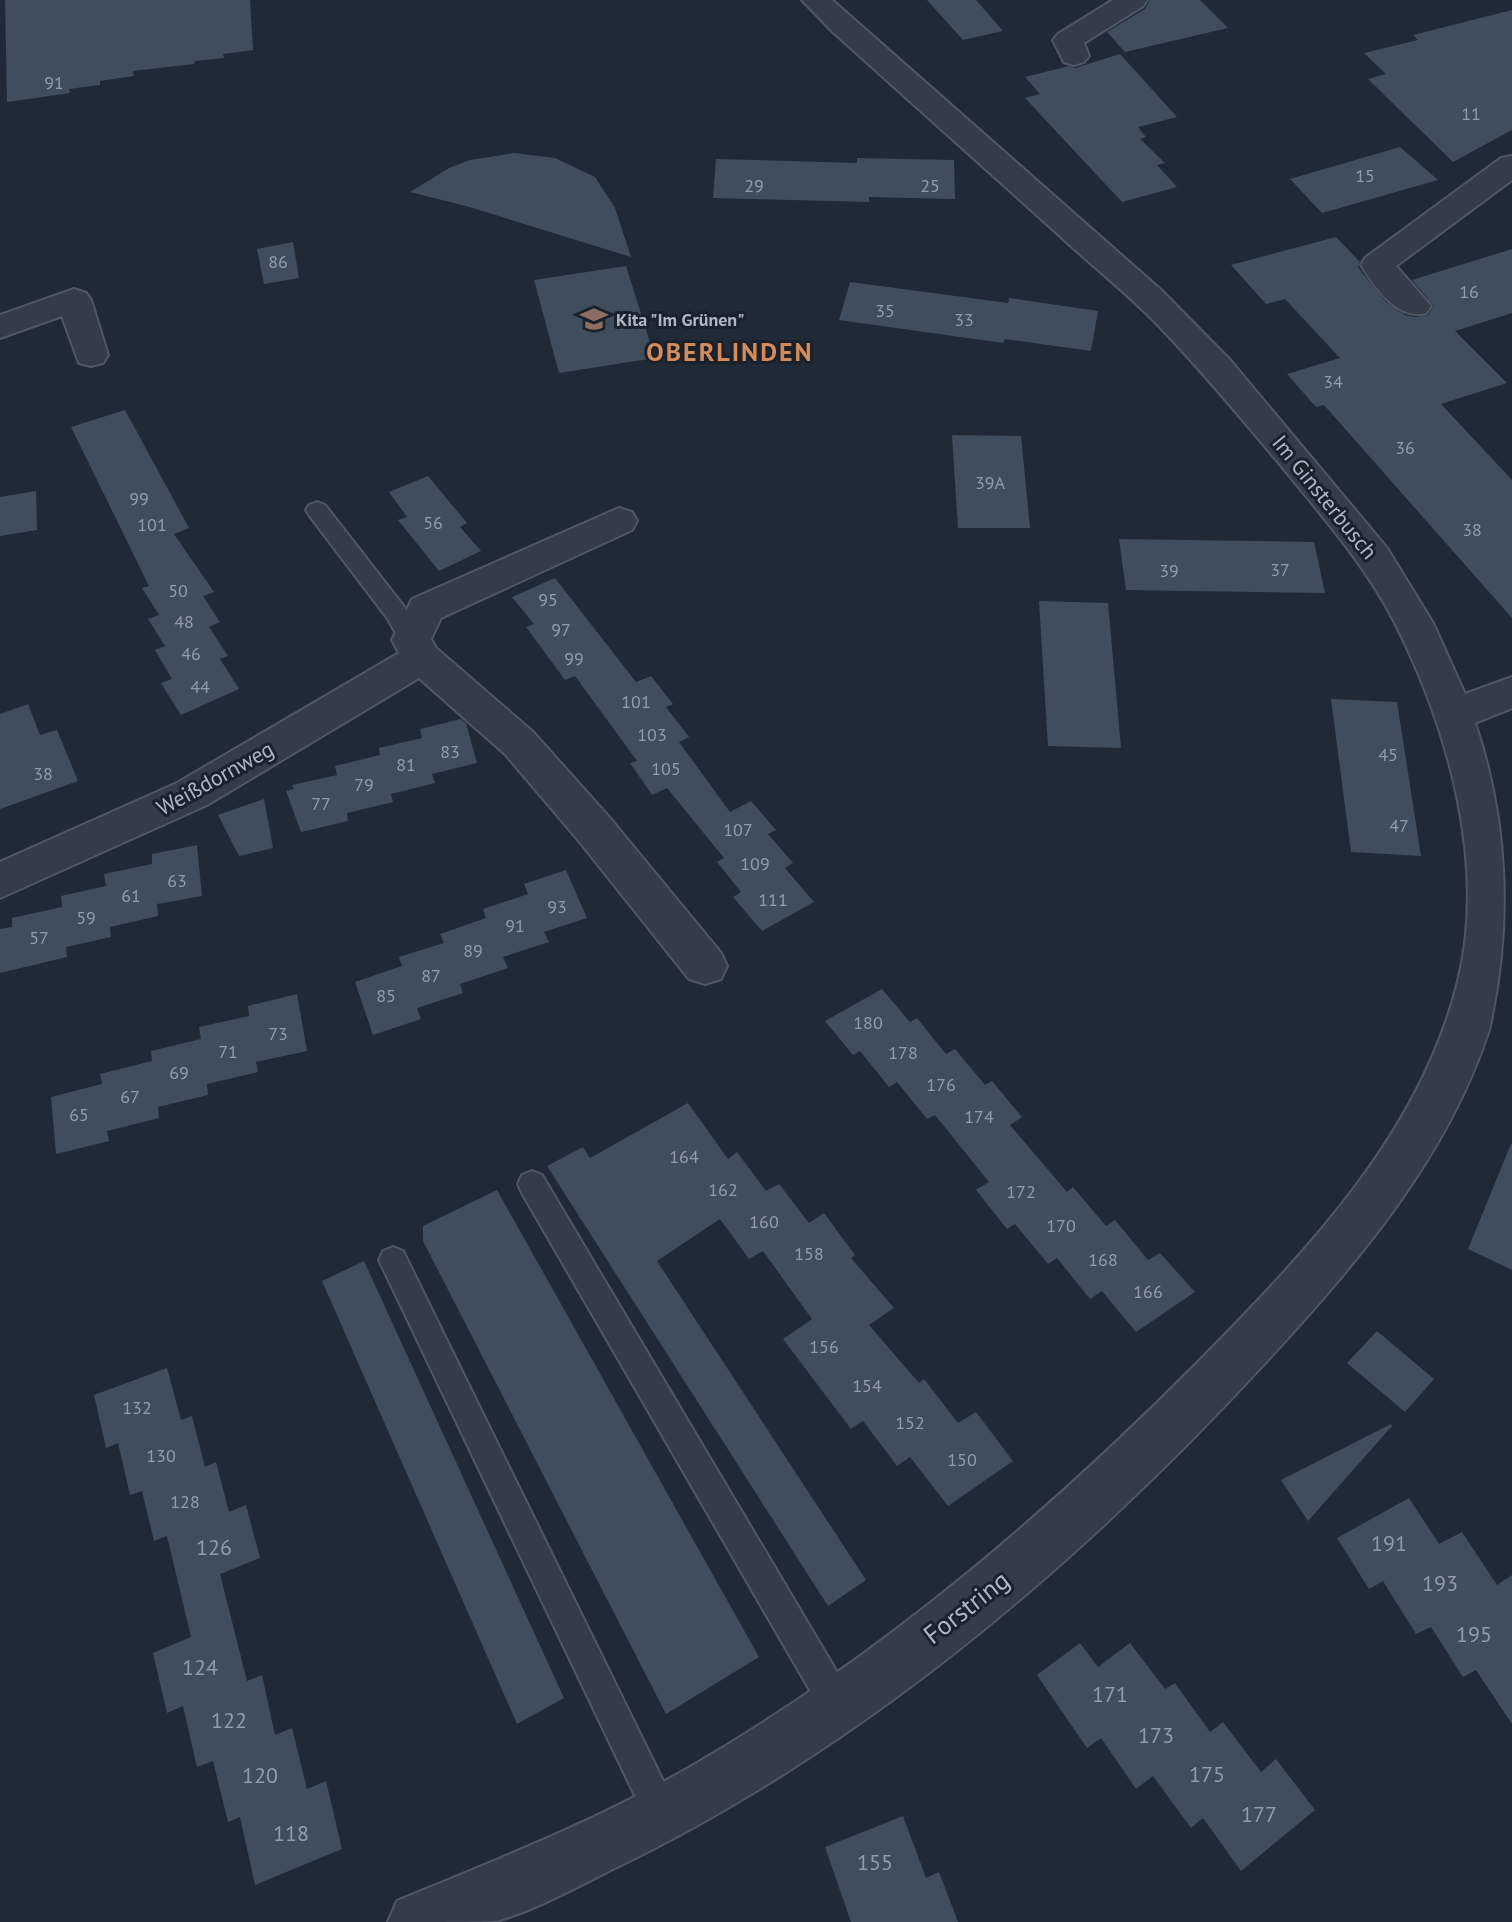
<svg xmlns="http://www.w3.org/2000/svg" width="1512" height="1922" viewBox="0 0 1512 1922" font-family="'PT Sans',sans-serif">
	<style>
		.building { fill: #404d5c }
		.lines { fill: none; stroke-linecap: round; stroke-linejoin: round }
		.lane-casing { stroke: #4e5763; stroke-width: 4 }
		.street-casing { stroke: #4e5763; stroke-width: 4 }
		.lane { fill: #333c48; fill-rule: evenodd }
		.street { fill: #333c48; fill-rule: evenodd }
		.labels { text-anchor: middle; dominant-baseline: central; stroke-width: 6; stroke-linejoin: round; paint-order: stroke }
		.number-label { font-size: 18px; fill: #929cab }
		.far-poi-label { font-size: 18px; font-weight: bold; fill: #adb7c5; stroke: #19212c; text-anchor: start }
		.street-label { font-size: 22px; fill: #adb7c5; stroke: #19212c }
		.near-number-label { font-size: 22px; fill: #929cab }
		.far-district-label { font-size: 26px; font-weight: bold; letter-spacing: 2px; fill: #d48b59; stroke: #19212c }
		.near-street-label { font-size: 26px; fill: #adb7c5; stroke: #19212c }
	</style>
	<rect width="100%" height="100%" fill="#202a37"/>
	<g class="building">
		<polygon points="5,0 250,0 253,50 223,54 224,58 195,61 194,64 133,71 134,76 100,81 100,85 69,89 70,93 7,102"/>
		<polygon points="927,0 976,0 1003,31 963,40"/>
		<polygon points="1150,0 1200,0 1228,28 1125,52 1107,32 1145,9"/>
		<polygon points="1512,10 1512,130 1453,162 1368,79 1386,74 1364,53 1418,40 1413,35"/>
		<polygon points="1120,54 1177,117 1138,127 1146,137 1140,139 1165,163 1157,165 1177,187 1122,202 1025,98 1040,94 1025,77 1069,66 1075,68"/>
		<polygon points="1400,147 1438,180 1322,213 1290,179"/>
		<polygon points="514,153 555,158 595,177 615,208 631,257 466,206 410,192 449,168 470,160"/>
		<polygon points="857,158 954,160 955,199 869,197 869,202 713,198 716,159 857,163"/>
		<polygon points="1336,237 1360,262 1358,267 1364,275 1386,302 1405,315 1415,317 1428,315 1434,306 1412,280 1512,249 1512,313 1455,331 1507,383 1441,404 1512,480 1512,618 1324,405 1316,407 1287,374 1340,358 1285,299 1266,304 1231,265"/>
		<polygon points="293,242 299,278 264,284 257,249"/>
		<polygon points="626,266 655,358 559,373 534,280"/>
		<polygon points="850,282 1008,303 1009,298 1098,311 1091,351 1005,339 1003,343 839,320"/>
		<polygon points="125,410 189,528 174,534 214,592 203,596 220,622 209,627 228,656 220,659 239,689 181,715 161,683 172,679 155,650 165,646 148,619 159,615 142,588 149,586 71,427"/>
		<polygon points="952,435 1021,436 1030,528 958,528"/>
		<polygon points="428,476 467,523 460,527 481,551 439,571 398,520 407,517 389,492"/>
		<polygon points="36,491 37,530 0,536 0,497"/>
		<polygon points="1119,539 1314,542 1325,593 1126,590"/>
		<polygon points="555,578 636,682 651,676 673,704 666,707 689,737 679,742 730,812 751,801 776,830 768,834 793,863 785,868 814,902 762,931 733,897 741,892 717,862 724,858 667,788 652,795 630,763 637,761 575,676 565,680 526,627 534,624 512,597"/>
		<polygon points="1039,601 1108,603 1121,748 1048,746"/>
		<polygon points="1331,699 1397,702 1421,856 1351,852"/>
		<polygon points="28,704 40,735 57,730 78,781 0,809 0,714"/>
		<polygon points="461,719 466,723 477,763 432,774 435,783 391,794 393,802 347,813 348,821 301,832 286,791 294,789 292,785 337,775 335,766 380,755 379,748 422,738 420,729"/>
		<polygon points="264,799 273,848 239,856 218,815"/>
		<polygon points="197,845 202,896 157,904 158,916 110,927 111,937 66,947 67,957 0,973 0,929 12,927 12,918 62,907 61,896 106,886 104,874 152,864 152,854"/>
		<polygon points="566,870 587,918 544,932 549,942 503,957 508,968 460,984 463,993 417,1008 421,1019 373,1035 355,982 402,966 399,957 444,943 440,934 486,918 483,909 528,894 524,884"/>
		<polygon points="882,989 910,1022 917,1018 946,1054 955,1049 985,1085 992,1081 1022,1117 1010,1125 1067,1192 1073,1187 1106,1226 1115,1220 1148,1260 1160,1253 1195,1292 1136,1332 1102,1291 1090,1299 1057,1258 1048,1264 1015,1224 1007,1229 976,1190 989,1182 935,1115 927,1119 897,1082 889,1087 860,1051 853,1055 825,1021"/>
		<polygon points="297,994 307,1051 256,1062 258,1072 207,1084 208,1095 158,1107 159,1118 107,1131 109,1141 56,1154 51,1097 102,1084 100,1074 152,1061 151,1051 201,1039 199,1027 249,1016 248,1006"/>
		<polygon points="688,1103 728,1159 737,1152 766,1191 779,1184 809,1223 824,1213 855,1255 851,1258 894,1308 869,1325 919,1383 924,1379 958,1423 976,1412 1013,1461 948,1506 910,1457 897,1466 863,1421 851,1429 783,1339 812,1319 763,1251 749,1259 720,1219 657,1261 866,1580 828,1606 547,1166 583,1147 590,1158"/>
		<polygon points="1511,1144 1512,1144 1512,1270 1468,1249"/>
		<polygon points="497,1190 759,1657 666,1714 423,1241 423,1226"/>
		<polygon points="364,1261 564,1698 517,1724 322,1281"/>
		<polygon points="1377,1331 1434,1379 1405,1412 1347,1363"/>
		<polygon points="167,1368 181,1420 192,1416 205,1467 216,1462 229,1512 246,1505 260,1558 220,1574 247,1681 262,1675 275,1735 292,1728 307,1789 326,1781 342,1849 255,1885 240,1817 228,1822 213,1761 197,1767 183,1706 167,1713 153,1653 191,1637 167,1536 154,1541 142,1491 130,1495 118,1443 106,1448 94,1395"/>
		<polygon points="1391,1424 1392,1426 1308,1521 1281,1480"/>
		<polygon points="1409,1498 1439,1544 1462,1532 1497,1585 1512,1575 1512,1724 1476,1670 1463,1677 1431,1627 1416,1634 1383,1581 1369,1589 1337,1538"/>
		<polygon points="1080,1643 1098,1667 1130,1643 1165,1689 1175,1683 1210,1732 1223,1722 1261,1772 1276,1759 1315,1810 1241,1871 1203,1818 1191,1828 1153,1776 1136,1789 1101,1738 1087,1748 1037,1675"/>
		<polygon points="903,1816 926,1878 939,1872 958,1922 851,1922 825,1847"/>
	</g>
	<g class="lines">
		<g class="lane-casing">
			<g id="lane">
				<polygon points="317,502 325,505 405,608 422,640 419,646 411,648 403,646 388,619 309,515 306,510 309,505"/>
				<polygon points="532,1171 542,1175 850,1694 855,1706 850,1718 838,1723 826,1718 522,1193 518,1184 522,1175"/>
				<polygon points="393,1247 403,1251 673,1801 678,1813 673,1825 661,1830 649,1825 379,1260 383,1251"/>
			</g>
		</g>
		<g class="street-casing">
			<g id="street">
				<path d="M802 0H832L1161 290 1230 360 1387 548 1433 623 1465 694 1512 677V708L1475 723C1509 823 1512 928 1489 1030 1447 1159 1356 1264 1266 1362 1079 1565 861 1750 611 1870 577 1887 531 1912 496 1921 470 1922 417 1922 388 1922L397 1901C499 1859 601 1819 697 1763 883 1654 1050 1512 1201 1359 1307 1251 1421 1133 1458 981 1487 864 1448 728 1395 623 1365 564 1320 514 1279 463 1239 416 1200 368 1157 324 1126 292 1091 265 1059 235 984 167 908 100 833 32Z"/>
				<polygon points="1113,0 1147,0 1143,6 1084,43 1089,56 1084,62 1074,65 1064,62 1053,40 1058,34"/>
				<path d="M1512 156V180L1396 266 1431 306 1426 313C1398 321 1375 287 1361 265L1365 258 1501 158Z"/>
				<polygon points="74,289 86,293 91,300 108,355 103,363 91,366 79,363 62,316 0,338 0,315"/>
				<polygon points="619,508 632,512 637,521 632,530 441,618 431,639 436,648 533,732 609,817 721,953 727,966 721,979 705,984 689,979 579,841 505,754 419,678 207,805 0,898 0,862 177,783 399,653 392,640 412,599"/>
			</g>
		</g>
		<use href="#lane" class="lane"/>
		<use href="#street" class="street"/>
	</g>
	<defs>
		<g id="school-bare" transform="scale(2.16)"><path d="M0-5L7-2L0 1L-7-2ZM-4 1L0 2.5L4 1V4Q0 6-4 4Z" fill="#8d6e63" stroke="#19212c" stroke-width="2.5" paint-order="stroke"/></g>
	</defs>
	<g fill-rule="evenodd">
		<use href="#school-bare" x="594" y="319"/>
	</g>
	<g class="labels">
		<g class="number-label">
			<text x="54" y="82">91</text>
			<text x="1471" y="113">11</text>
			<text x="1365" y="175">15</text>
			<text x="754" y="185">29</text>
			<text x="930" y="185">25</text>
			<text x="278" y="261">86</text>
			<text x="1469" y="291">16</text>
			<text x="885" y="310">35</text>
			<text x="964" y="319">33</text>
			<text x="1333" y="381">34</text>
			<text x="1405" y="447">36</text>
			<text x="990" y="482">39A</text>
			<text x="139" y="498">99</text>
			<text x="433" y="522">56</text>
			<text x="152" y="524">101</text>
			<text x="1472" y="529">38</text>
			<text x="1280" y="569">37</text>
			<text x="1169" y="570">39</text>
			<text x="178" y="590">50</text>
			<text x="548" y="599">95</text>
			<text x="184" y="621">48</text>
			<text x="561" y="629">97</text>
			<text x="191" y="653">46</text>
			<text x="574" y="658">99</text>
			<text x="200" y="686">44</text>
			<text x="636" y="701">101</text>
			<text x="652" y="734">103</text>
			<text x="450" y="751">83</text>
			<text x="1388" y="754">45</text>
			<text x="406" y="764">81</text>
			<text x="666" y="768">105</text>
			<text x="43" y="773">38</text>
			<text x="364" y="784">79</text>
			<text x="321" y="803">77</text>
			<text x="1399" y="825">47</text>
			<text x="738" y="829">107</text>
			<text x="755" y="863">109</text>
			<text x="177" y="880">63</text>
			<text x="131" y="895">61</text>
			<text x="773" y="899">111</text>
			<text x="557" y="906">93</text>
			<text x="86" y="917">59</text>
			<text x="515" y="925">91</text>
			<text x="39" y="937">57</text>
			<text x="473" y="950">89</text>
			<text x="431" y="975">87</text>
			<text x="386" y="995">85</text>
			<text x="868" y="1022">180</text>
			<text x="278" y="1033">73</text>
			<text x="228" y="1051">71</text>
			<text x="903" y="1052">178</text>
			<text x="179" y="1072">69</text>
			<text x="941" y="1084">176</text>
			<text x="130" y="1096">67</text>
			<text x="79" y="1114">65</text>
			<text x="979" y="1116">174</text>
			<text x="684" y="1156">164</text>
			<text x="723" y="1189">162</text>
			<text x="1021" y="1191">172</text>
			<text x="764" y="1221">160</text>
			<text x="1061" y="1225">170</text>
			<text x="809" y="1253">158</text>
			<text x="1103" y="1259">168</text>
			<text x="1148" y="1291">166</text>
			<text x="824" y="1346">156</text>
			<text x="867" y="1385">154</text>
			<text x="137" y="1407">132</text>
			<text x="910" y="1422">152</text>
			<text x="161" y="1455">130</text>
			<text x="962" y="1459">150</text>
			<text x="185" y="1501">128</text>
		</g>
		<g class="far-poi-label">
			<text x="616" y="319">Kita "Im Grünen"</text>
		</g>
		<g class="street-label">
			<text transform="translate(1325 497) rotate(51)">Im Ginsterbusch</text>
			<text transform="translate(215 778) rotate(-29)">Weißdornweg</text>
		</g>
		<g class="near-number-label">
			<text x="1389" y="1543">191</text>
			<text x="214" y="1547">126</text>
			<text x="1440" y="1583">193</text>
			<text x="1474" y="1634">195</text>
			<text x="200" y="1667">124</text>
			<text x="1110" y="1694">171</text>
			<text x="229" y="1720">122</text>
			<text x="1156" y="1735">173</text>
			<text x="1207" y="1774">175</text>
			<text x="260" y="1775">120</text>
			<text x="1259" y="1814">177</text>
			<text x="291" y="1833">118</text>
			<text x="875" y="1862">155</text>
		</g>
		<g class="far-district-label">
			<text x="730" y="351">OBERLINDEN</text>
		</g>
		<g class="near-street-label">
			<text transform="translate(966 1607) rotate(-38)">Forstring</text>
		</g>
	</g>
</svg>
